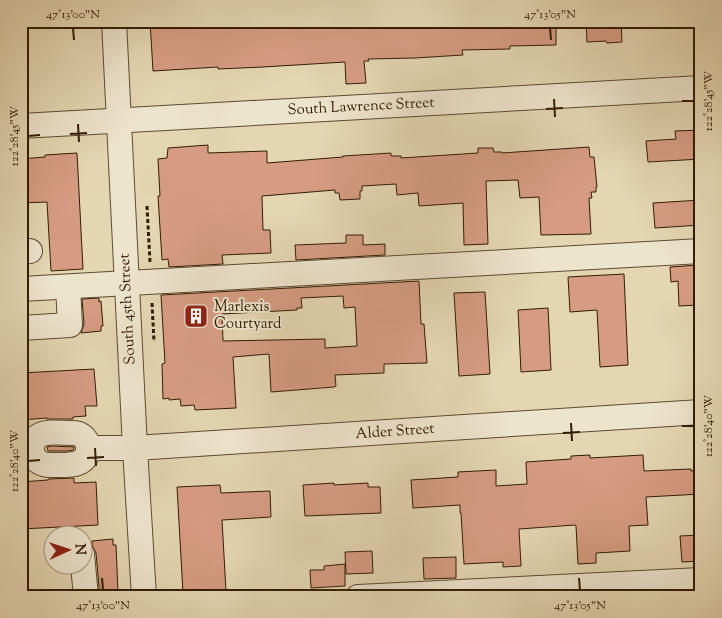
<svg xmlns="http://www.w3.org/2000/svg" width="722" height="618" viewBox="0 0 722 618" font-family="'Sorts Mill Goudy',serif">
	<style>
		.building { fill: #d69c82; stroke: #331c04; fill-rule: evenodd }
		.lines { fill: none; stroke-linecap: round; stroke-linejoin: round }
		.minor-casing { stroke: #5f4a30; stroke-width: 26 }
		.path { stroke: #331c04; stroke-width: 3; stroke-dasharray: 4 2.5; stroke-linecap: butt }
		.minor { stroke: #ede4cd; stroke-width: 24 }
		.ticks { fill: none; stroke: #331c04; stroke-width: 2 }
		.labels { text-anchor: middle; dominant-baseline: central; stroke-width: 4; stroke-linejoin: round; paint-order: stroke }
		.street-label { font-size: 15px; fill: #331c04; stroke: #ede4cd }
		.poi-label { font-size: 15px; fill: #331c04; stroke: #ede4cd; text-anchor: start }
		.neatline { fill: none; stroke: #331c04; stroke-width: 2 }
		.ticks-label { font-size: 12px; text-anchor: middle; fill: #331c04 }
	</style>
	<rect width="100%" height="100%" fill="#e4d6b2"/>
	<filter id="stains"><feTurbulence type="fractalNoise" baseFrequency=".004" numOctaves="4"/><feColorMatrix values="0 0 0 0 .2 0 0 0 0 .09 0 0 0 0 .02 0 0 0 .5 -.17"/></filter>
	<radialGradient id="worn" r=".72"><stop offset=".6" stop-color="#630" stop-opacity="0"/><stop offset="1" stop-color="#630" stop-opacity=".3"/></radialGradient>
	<g class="building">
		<polygon points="150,21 187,21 187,26 210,26 210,27 309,21 556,21 556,45 510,46 510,49 462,50 463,55 415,58 368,59 369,61 364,61 366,83 346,84 345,62 263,67 218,69 218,67 153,71"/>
		<polygon points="586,21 621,21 622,42 607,43 606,41 587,42"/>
		<polygon points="701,130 701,159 648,162 646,141 676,139 675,131"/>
		<polygon points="208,145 208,153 267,151 267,163 343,157 343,156 391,153 391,156 401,156 401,158 478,153 478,148 493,148 494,152 502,152 502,153 589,147 590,157 594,157 597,187 596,187 596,192 591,192 592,198 589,198 591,234 541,235 539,197 520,198 518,180 486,181 488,244 464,245 463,203 419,206 418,193 397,195 396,184 362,186 362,191 360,191 360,199 340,200 339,193 335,193 335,190 262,196 263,230 270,230 271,253 222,255 223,264 169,267 168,259 162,260 158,196 160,196 158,159 167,158 168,148"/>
		<polygon points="77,153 83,269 51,271 47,202 21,203 21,159 45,157 45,155"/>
		<polygon points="701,200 701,225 655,228 653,203"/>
		<polygon points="346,235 363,235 363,245 385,244 385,255 296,260 295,245 346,243"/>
		<polygon points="699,265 699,280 696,280 698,305 679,306 678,281 671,282 670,267"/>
		<polygon points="624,274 628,365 600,367 597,310 570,312 568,277"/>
		<path d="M419 281 421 324H424L427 363 384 364V373L335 375 336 386 334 387 271 392 269 354 233 357 236 408 195 410 194 405 181 406 180 399 169 400V398L163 399 162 364 165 363 161 295ZM343 296 344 308 355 307 357 346 325 348V339L223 341 222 314 297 310V308H302L301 298Z"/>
		<polygon points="485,292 490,374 459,376 454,293"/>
		<polygon points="99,298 99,302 101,301 103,326 101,326 101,331 81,333 84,324 82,299"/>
		<polygon points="548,308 551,370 521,372 518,310"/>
		<polygon points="94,369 97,406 85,406 86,416 73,417 73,419 47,419 47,418 21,420 21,373"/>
		<polygon points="52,446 74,447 74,448 73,450 68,451 48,451 47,447"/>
		<polygon points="590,455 590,458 643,455 644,471 691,469 691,471 701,470 701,494 646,497 648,525 629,526 630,551 596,553 596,563 578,564 576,526 575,525 519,529 521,566 503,567 503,562 464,564 461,513 460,513 460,505 413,508 411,480 458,477 458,472 496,470 496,486 527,484 526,462 571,459 571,456"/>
		<polygon points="74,478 74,483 96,482 98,525 21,529 21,482 48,480 48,479"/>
		<polygon points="334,483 334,485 368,483 368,487 380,487 381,513 305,516 303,485"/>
		<polygon points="220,485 221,493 270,491 271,517 222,520 226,591 183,593 177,487"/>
		<polygon points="701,535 701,561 682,562 680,536"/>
		<polygon points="113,539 113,545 116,545 118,592 116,592 116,597 100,597 96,553 92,545 92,541"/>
		<polygon points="372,551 373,573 346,574 345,552"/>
		<polygon points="456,557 456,578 424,579 423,558"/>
		<polygon points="345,564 345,586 311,588 310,570 324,570 324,566"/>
	</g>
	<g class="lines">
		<g class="minor-casing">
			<g id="minor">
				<polyline points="114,21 135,448 144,597"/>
				<polyline points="21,126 701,88"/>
				<polyline points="21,252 30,251"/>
				<polyline points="21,289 701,251"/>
				<polyline points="21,328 70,325 68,287"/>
				<path d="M72 433C74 433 78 433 79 434 91 439 91 457 80 462 72 466 61 465 52 465 49 465 44 465 41 463 29 458 29 440 40 435 49 431 62 433 72 433Z"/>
				<polyline points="88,448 135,448 701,412"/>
				<polyline points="82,554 86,597"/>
				<polyline points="358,597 701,580"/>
			</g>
		</g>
		<g class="path">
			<polyline points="147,206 150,262"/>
			<polyline points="152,303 154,342"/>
		</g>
		<use href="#minor" class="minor"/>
	</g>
	<path class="ticks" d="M73 28 74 40M550 28 551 40M554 99 555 117M682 101H694M546 109 563 108M78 124 79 142M70 134 87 133M28 136 40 135M571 423 572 441M682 426H694M563 433 580 432M95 448 96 466M87 458 104 457M28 461 40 460M102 578 103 590M579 578 580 590"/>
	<defs>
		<g id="building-square" transform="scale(1.25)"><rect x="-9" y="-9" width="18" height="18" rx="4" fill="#8f2418" stroke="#ede4cd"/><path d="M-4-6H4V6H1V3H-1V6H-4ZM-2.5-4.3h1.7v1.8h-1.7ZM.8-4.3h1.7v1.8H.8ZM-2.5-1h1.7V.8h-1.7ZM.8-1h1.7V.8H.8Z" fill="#fff"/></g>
	</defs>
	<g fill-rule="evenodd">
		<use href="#building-square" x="196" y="316"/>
	</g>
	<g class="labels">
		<g class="street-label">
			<text transform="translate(361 107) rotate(-3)">South Lawrence Street</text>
			<text transform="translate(128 309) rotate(-93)">South 45th Street</text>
			<text transform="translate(395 432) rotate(-4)">Alder Street</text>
		</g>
		<g class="poi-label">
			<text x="214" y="307">Marlexis<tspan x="214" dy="17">Courtyard</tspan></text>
		</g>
	</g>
	<rect width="722" height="618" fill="none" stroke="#e4d6b2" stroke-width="55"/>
	<g transform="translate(68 550) rotate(87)"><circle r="24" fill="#ede4cd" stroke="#a3947d"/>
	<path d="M0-4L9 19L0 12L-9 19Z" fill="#8f2418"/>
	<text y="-8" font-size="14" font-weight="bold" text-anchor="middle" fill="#331c04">N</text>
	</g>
	<rect x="28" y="28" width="666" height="562" class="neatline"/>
	<g class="ticks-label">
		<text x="73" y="18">47°13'00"N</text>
		<text x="550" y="18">47°13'05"N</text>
		<text transform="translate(708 101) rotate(-90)" y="4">122°28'45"W</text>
		<text transform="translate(14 136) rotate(-90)" y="4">122°28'45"W</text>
		<text transform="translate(708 426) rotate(-90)" y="4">122°28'40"W</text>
		<text transform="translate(14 461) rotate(-90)" y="4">122°28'40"W</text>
		<text x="103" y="609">47°13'00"N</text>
		<text x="580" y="609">47°13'05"N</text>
	</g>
	<rect width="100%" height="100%" filter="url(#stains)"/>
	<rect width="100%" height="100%" fill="url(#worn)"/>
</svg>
